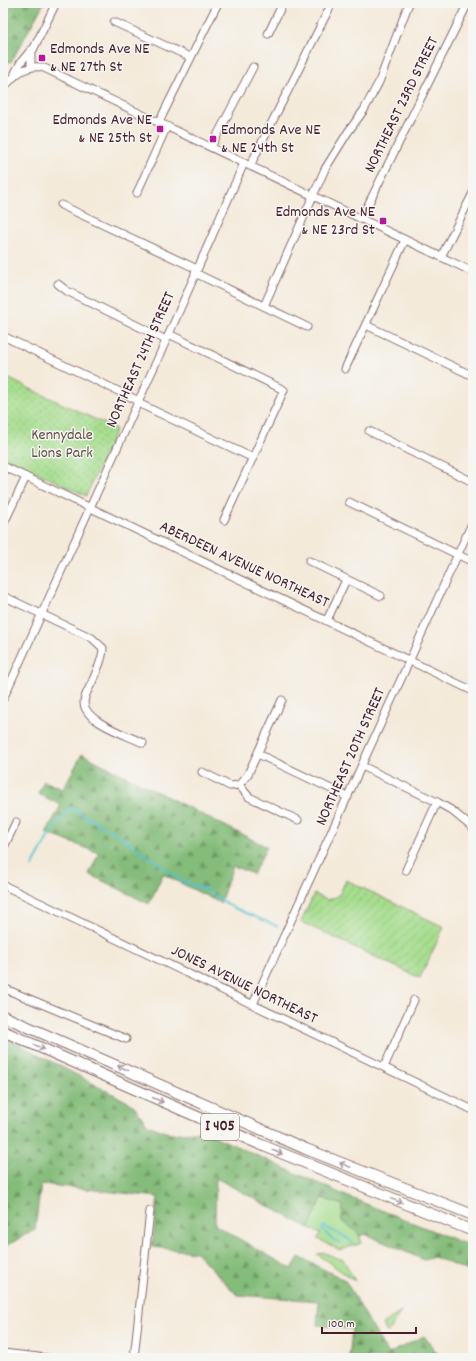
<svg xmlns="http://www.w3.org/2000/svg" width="476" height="1361" viewBox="0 0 476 1361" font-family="Dekko,sans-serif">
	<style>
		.grass { fill: #a6dd8e; stroke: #787e5c }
		.forest { fill: url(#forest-firs); stroke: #676e52 }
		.park { fill: url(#park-dots); stroke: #787e5c }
		.garden { fill: url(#garden-furrows); stroke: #787e5c }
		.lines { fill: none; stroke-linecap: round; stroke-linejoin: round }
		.stream { stroke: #57c2d1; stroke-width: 2 }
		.minor-casing { stroke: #866668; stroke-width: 9 }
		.highway-casing { stroke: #866668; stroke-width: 12 }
		.minor { stroke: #fff; stroke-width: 7 }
		.highway { stroke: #fff; stroke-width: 10 }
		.oneway { stroke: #ae9aa0 }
		.poi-dot { fill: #b5179e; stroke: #f6f6f2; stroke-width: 1.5 }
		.labels { text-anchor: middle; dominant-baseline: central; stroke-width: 3; stroke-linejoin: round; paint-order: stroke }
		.shield { fill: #f6f6f2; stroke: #7e6067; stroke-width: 1 }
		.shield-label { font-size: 15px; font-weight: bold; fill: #4a1f2b }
		.poi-label { font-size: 16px; fill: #4a1f2b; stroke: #f6f6f2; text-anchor: start }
		.street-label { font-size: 16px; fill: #4a1f2b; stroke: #f6f6f2 }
		.park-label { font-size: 16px; fill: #614e44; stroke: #f6f6f2 }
	</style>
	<defs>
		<pattern id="forest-firs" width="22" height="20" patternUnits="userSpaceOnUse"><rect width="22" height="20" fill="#84bc79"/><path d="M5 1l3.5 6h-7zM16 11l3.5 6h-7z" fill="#6e9863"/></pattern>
		<pattern id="park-dots" width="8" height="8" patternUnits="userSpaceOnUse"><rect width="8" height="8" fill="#a6dd8e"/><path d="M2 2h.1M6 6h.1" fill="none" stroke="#90bd7b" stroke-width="1.8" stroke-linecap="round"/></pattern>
		<pattern id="garden-furrows" width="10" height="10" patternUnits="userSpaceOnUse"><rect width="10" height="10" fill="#a6dd8e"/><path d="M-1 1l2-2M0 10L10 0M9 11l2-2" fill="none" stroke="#90bd7b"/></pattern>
	</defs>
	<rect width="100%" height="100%" fill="#f6f6f2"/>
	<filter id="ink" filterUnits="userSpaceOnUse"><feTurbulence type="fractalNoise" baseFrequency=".025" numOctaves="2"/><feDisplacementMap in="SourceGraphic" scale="8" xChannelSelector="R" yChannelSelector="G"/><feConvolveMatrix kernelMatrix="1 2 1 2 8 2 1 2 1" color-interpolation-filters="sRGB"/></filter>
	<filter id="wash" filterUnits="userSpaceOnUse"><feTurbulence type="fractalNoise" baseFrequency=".012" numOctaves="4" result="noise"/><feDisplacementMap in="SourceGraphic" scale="16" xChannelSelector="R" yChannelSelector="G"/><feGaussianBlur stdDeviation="0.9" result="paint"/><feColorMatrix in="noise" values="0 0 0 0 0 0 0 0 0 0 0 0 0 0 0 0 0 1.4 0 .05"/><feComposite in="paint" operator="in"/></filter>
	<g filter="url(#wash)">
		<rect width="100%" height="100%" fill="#f4eada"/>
		<g class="grass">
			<polygon points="322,1198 343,1205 342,1221 358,1232 362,1243 340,1250 318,1239 320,1233 309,1228"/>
			<polygon points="325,1253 339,1259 343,1259 355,1281 317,1254"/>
			<polygon points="401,1312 395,1320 391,1330 387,1332 382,1324"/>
		</g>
		<g class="forest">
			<polygon points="3,3 44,3 11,62 3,60"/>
			<polygon points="82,754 267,847 253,874 233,866 220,903 163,874 149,904 89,874 99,853 46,833 61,805 38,794 44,781 63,789"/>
			<polygon points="3,1036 132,1104 148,1125 171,1134 203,1131 346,1196 473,1247 473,1273 434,1257 424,1260 365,1234 360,1236 357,1232 342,1221 343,1205 322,1198 309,1228 216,1178 215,1225 292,1269 299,1257 345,1280 388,1354 424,1336 441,1358 349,1358 352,1329 317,1325 319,1301 237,1295 196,1252 152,1247 158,1197 41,1184 35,1229 3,1248"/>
		</g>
		<polygon class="park" points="3,376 116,429 86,496 3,456"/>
		<polygon class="garden" points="346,880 444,927 420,978 301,922 314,894 328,900 339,895"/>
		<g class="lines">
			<g class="stream">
				<polyline points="32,867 51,832 70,808 116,833 182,881 206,890 232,907 277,926"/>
				<polyline points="340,1243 331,1238 322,1229 323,1226 349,1239 352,1243"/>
			</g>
		</g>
	</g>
	<g filter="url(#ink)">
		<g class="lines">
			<g class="minor-casing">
				<g id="minor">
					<polyline points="114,22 190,57"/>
					<polyline points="268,34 283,3"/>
					<polyline points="31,66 31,54 56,3"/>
					<polyline points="15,73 21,62 31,50"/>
					<path d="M3 89C14 75 24 65 42 67L473 272"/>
					<polyline points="159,122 218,3"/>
					<polyline points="211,147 253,67"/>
					<polyline points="250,166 332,3"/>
					<polyline points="137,193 167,126"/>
					<polyline points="61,205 197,269"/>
					<polyline points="361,219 468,3"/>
					<polyline points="441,257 473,193"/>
					<polyline points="195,273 307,327"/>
					<polyline points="58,284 67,291 166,340"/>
					<polyline points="264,306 325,169 348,132 364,110 379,82 409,3"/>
					<polyline points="366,325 473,376"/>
					<polyline points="169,334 284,390 224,520"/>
					<polyline points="5,337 139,401"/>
					<polyline points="345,369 405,240"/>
					<polyline points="138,403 253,458"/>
					<polyline points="369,431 473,482"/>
					<polyline points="3,466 473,691"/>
					<polyline points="349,502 473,562"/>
					<polyline points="3,525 26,477"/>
					<polyline points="309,561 381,596"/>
					<path d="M3 596 92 638 103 648C103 660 97 669 93 680 90 687 84 695 84 703 85 722 127 735 143 743"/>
					<polyline points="327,620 346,580"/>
					<polyline points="3,699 169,334 244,163"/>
					<polyline points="258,754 348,797"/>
					<polyline points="362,766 437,802 451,810 473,828"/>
					<polyline points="202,772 230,786 239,785 249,797 298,820"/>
					<polyline points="239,785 248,774 282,700"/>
					<polyline points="3,849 16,822"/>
					<polyline points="406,870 437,802"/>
					<polyline points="3,885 473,1110"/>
					<polyline points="3,988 126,1039"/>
					<polyline points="253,1004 473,521"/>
					<polyline points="384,1067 414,1000"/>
					<polyline points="3,1353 47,1358"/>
					<polyline points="134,1358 150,1211"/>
				</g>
			</g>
			<g class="highway-casing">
				<g id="highway">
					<polyline points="3,1016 306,1149 473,1215"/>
					<polyline points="3,1031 259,1144 473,1231"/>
				</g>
			</g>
			<use href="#minor" class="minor"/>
			<use href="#highway" class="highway"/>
		</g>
		<defs><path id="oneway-shaft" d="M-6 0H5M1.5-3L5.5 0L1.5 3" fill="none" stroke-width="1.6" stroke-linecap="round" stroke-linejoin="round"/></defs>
		<g class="oneway">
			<use href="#oneway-shaft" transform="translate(39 1047) rotate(24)"/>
			<use href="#oneway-shaft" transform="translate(123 1068) rotate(-156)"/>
			<use href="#oneway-shaft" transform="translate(158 1100) rotate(24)"/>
			<use href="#oneway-shaft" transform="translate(277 1152) rotate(23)"/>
			<use href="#oneway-shaft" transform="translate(345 1165) rotate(-158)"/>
			<use href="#oneway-shaft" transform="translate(397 1201) rotate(22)"/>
		</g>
	</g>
	<g class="poi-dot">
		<rect x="38" y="54" width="8" height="8" rx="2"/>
		<rect x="156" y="125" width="8" height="8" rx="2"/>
		<rect x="209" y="135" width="8" height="8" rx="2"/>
		<rect x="379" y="217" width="8" height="8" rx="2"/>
	</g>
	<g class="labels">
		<rect class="shield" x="201" y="1114" width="38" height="26" rx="3"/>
		<g class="shield-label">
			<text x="220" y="1127">I 405</text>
		</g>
		<g class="poi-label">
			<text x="50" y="49">Edmonds Ave NE<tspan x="50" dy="18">&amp; NE 27th St</tspan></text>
			<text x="152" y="120" text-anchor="end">Edmonds Ave NE<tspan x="152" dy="18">&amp; NE 25th St</tspan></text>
			<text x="221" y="130">Edmonds Ave NE<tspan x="221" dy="18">&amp; NE 24th St</tspan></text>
			<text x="375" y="212" text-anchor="end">Edmonds Ave NE<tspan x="375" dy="18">&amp; NE 23rd St</tspan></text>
		</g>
		<g class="street-label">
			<text transform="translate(402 105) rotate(-64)">NORTHEAST 23RD STREET</text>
			<text transform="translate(141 360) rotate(-66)">NORTHEAST 24TH STREET</text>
			<text transform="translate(244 565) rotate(25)">ABERDEEN AVENUE NORTHEAST</text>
			<text transform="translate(351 757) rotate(-66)">NORTHEAST 20TH STREET</text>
			<text transform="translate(244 985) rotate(26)">JONES AVENUE NORTHEAST</text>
		</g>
		<g class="park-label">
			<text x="62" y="435">Kennydale<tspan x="62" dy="18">Lions Park</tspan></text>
		</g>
	</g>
	<rect width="476" height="1361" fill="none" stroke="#f6f6f2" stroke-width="16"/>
	<path d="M322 1327v6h94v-6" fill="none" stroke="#4a1f2b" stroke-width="2"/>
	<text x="328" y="1327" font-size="12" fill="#4a1f2b" stroke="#f6f6f2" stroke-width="3" paint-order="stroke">100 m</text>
</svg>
